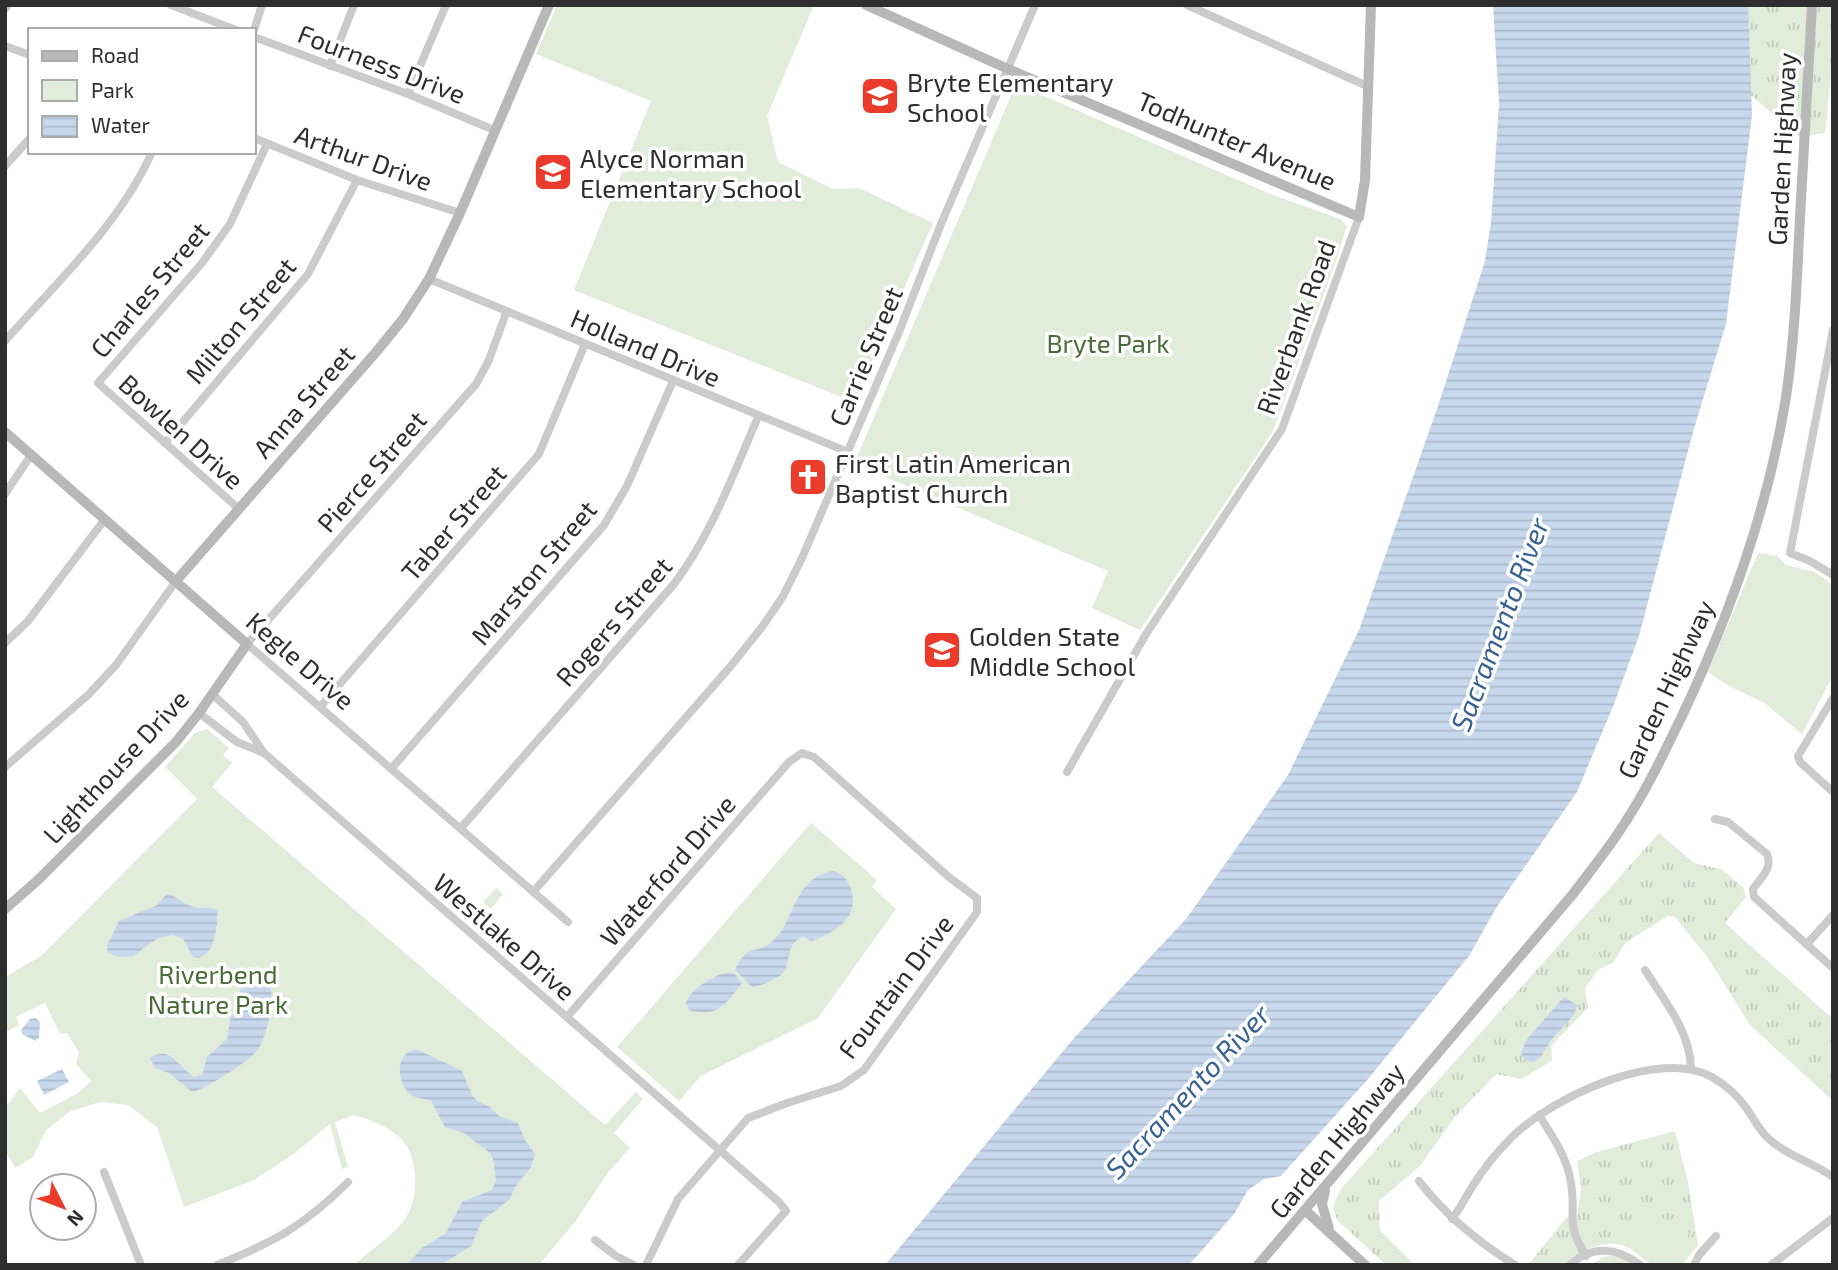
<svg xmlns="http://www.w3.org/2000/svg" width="1838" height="1270" viewBox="0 0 1838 1270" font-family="'Exo 2',sans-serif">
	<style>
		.grass { fill: url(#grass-tufts) }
		.park { fill: #e2ecdb }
		.water { fill: url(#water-rules) }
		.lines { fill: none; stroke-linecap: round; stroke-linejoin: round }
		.street { stroke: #cbcbcb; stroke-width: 8 }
		.secondary { stroke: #b8b8b8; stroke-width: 10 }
		.labels { text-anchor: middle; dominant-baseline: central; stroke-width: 7; stroke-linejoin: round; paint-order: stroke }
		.street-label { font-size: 26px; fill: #2e2e2e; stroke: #fff }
		.poi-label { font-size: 26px; fill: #2e2e2e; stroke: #fff; text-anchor: start }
		.park-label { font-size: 26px; fill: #496b3a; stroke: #fff }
		.water-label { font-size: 28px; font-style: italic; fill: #396293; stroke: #fff }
	</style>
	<defs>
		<pattern id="grass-tufts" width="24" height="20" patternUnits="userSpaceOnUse" patternTransform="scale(1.75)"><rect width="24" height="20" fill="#e2ecdb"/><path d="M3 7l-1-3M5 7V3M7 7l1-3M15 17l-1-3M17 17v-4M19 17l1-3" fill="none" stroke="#c2cbbc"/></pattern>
		<pattern id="water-rules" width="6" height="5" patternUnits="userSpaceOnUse" patternTransform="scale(1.75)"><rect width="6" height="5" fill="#c7d8ed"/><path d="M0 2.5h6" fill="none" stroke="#abbacc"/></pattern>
	</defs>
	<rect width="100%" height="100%" fill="#fff"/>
	<g class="grass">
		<polygon points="1746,5 1833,5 1833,56 1825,133 1800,137 1746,91"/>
		<polygon points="1659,833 1694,863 1721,869 1743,887 1746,897 1725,923 1833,1019 1833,1101 1750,1025 1708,958 1675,917 1668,916 1625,943 1613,963 1599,969 1585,988 1588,1008 1551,1046 1552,1061 1521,1079 1496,1074 1455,1117 1420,1166 1379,1201 1380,1230 1415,1265 1386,1265 1337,1220 1333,1207 1340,1190"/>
		<path d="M1675 1131 1688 1182 1698 1245 1682 1265C1674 1265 1662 1267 1654 1265 1646 1262 1638 1254 1631 1249 1609 1236 1580 1249 1565 1265H1528L1566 1218 1577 1216 1581 1189 1577 1161 1597 1152Z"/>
		<polygon points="1611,1256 1623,1258 1633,1265 1591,1265 1603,1257"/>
	</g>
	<g class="park">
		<polygon points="557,5 814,5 767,116 778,162 833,189 859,188 933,223 854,402 574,290 651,101 536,54"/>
		<polygon points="1021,86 1268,193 1340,219 1347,226 1336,261 1273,431 1140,630 1092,608 1108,571 854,464 1013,91"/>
		<polygon points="1758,553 1777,556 1786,565 1815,572 1833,585 1833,676 1802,734 1766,704 1729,686 1708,672"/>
		<path d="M207 729 229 748 223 755 232 763 212 787 605 1125 636 1092 643 1099 614 1133 630 1148 607 1174 575 1222 539 1265H354C367 1253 393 1235 403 1222 420 1200 420 1154 398 1136 385 1125 370 1120 354 1115L335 1122 348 1167 342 1169 330 1124 295 1153 254 1180 184 1207 157 1127 128 1105 100 1102 71 1111 46 1130 33 1157 15 1168 5 1150V1104L9 1103 20 1088 40 1113 78 1093 91 1081 76 1064 79 1052 67 1033 60 1034 45 1003 16 1017 19 1025 5 1032V977L41 956 197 799 165 767 195 733Z"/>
		<polygon points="811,823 877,880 872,887 896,909 818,1018 701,1076 679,1101 617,1047"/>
		<polygon points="496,888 503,894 491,909 483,902"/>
		<polygon points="1650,1211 1689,1233 1671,1265 1661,1265 1630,1247"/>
	</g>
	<g class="water">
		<polygon points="1493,5 1748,5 1752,115 1726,324 1693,432 1639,636 1614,704 1577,792 1496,908 1469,956 1368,1079 1281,1176 1264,1179 1248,1190 1234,1214 1189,1265 885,1265 1074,1038 1186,919 1288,775 1359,630 1438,406 1485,261 1491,223 1499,104"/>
		<path d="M833 871C854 876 859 907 845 921 837 930 822 938 811 941L804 937 799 938C787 948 790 957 786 968 781 979 761 986 752 987L735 970C747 942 758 955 773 941 795 921 793 878 833 871Z"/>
		<path d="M167 894C177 896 184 905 194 907 203 910 209 905 217 910 219 925 213 963 193 957L183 939 173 935 158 938 133 956 120 957 108 953 107 946 119 921 157 905Z"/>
		<path d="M725 973H734L742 983C726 1003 719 1018 689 1010L686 1003C691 989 711 977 725 973Z"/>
		<path d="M256 975 268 980C277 994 267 1039 256 1052 247 1062 204 1090 192 1092L169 1073 155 1068 150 1058C170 1044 180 1068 194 1077L202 1075 207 1057 227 1039 231 1017 239 1007 240 991 243 983 246 979Z"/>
		<polygon points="1564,997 1577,1005 1574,1015 1552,1039 1540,1058 1533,1062 1525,1060 1521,1053 1527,1039"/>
		<polygon points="36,1018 40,1022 39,1038 35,1041 22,1034 21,1030 30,1019"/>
		<path d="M416 1049 462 1071 472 1095 477 1101 490 1107 499 1116 518 1123 525 1140 535 1154 531 1167 515 1187 510 1199 482 1221 471 1246 441 1265H407L422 1248 446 1233 462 1202 492 1190 496 1180 493 1159 490 1153 464 1133 445 1127 431 1101C424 1098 416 1099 410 1094 396 1082 395 1053 416 1049Z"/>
		<polygon points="62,1069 69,1082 44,1095 37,1081"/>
	</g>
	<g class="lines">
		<g class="street">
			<polyline points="171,5 236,30"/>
			<polyline points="1187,5 1367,86"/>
			<polyline points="5,9 8,5"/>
			<polyline points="254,30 262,5"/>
			<polyline points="254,37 408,94 494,130"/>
			<polyline points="5,46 30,55"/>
			<polyline points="330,66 354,5"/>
			<polyline points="408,94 446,5"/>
			<polyline points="254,138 357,180 460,213"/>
			<polyline points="5,166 30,138"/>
			<polyline points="429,279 848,452"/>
			<polyline points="506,313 489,360 476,384 247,644 568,922"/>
			<polyline points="1833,330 1790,553 1810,561 1833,575"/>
			<path d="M5 341C56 283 120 224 152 152"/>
			<polyline points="165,443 308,274 357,180"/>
			<polyline points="5,494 31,455"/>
			<polyline points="239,509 98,383 202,263 230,224 267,144"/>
			<polyline points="5,643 28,621 105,519"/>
			<polyline points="212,694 243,722 264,753"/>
			<polyline points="1833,698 1798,756 1800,762 1833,792"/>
			<polyline points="320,707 539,454 585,344"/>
			<polyline points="199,713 237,742 264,753 779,1202 786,1211 738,1265"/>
			<polyline points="5,767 88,695 116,665 176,581"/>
			<polyline points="391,769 604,525 627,486 673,381"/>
			<polyline points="1067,772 1146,634 1282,429 1359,217"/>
			<path d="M1715 819 1728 822 1767 854C1773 868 1761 878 1753 889L1754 897 1833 968"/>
			<path d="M461 828 674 584C712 533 733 475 758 417"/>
			<polyline points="534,891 730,667 762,627 782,598 802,558 899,332 941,224 1035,5"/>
			<polyline points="1807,944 1833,915"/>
			<path d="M1645 970C1664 1000 1690 1031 1691 1068"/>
			<polyline points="567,1017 789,762 802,753 814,757 950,878 977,898 977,912 864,1070 841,1086 787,1103 748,1118 678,1199 646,1265"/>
			<path d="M1539 1115C1553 1137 1567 1157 1571 1183 1577 1218 1564 1221 1586 1256"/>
			<polyline points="104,1172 141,1265"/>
			<path d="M1419 1181C1446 1216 1478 1242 1515 1265"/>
			<path d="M1452 1219C1460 1209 1465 1198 1472 1187 1483 1169 1497 1152 1512 1137 1551 1098 1659 1047 1712 1077 1726 1085 1738 1096 1747 1109 1754 1119 1759 1130 1769 1139 1787 1156 1813 1162 1833 1177"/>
			<polyline points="595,1240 616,1256 634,1265"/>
			<path d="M217 1265C274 1242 304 1226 348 1182"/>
			<path d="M1570 1265C1592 1244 1618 1248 1640 1265"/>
			<polyline points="1694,1265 1699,1255 1716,1236"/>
			<polyline points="1771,1265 1833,1218"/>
		</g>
		<g class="secondary">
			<polyline points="866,5 1008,69 1359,217 1365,180 1371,5"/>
			<polyline points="5,432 247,644 199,713 176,742 38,880 5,909"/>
			<polyline points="176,581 377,351 403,319 429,279 460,213 549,5"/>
			<polyline points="1325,1191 1322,1204 1329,1229"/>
			<polyline points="1306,1211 1365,1265"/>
			<path d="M1258 1265 1573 894C1591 870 1610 847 1626 821 1647 789 1664 753 1681 718 1730 615 1768 510 1786 397 1795 337 1797 277 1800 217 1804 146 1808 76 1812 5"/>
		</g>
	</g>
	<defs>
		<g id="school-square" transform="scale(2.0125)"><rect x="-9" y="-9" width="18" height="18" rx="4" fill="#eb3c2b" stroke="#fff"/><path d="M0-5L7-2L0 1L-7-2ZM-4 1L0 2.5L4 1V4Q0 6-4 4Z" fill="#fff"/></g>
		<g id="church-square" transform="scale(2.0125)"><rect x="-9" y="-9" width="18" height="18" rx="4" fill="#eb3c2b" stroke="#fff"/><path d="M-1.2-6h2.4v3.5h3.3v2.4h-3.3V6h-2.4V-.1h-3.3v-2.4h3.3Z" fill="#fff"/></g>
	</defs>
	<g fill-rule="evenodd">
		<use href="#school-square" x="880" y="96"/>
		<use href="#school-square" x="553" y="172"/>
		<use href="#church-square" x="808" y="477"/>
		<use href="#school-square" x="942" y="650"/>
	</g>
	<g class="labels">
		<g class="street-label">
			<text transform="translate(382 63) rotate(21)">Fourness Drive</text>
			<text transform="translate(1237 140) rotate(23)">Todhunter Avenue</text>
			<text transform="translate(1781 149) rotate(-87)">Garden Highway</text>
			<text transform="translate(364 157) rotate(20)">Arthur Drive</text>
			<text transform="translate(149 289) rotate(-50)">Charles Street</text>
			<text transform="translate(240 320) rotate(-50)">Milton Street</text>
			<text transform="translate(1295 327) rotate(-70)">Riverbank Road</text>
			<text transform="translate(646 347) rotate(23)">Holland Drive</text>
			<text transform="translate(865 356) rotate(-67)">Carrie Street</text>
			<text transform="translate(303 401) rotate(-49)">Anna Street</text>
			<text transform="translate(182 431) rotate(42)">Bowlen Drive</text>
			<text transform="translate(371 471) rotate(-49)">Pierce Street</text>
			<text transform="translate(453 522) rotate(-49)">Taber Street</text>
			<text transform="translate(533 572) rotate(-50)">Marston Street</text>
			<text transform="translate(613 621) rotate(-49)">Rogers Street</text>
			<text transform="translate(301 660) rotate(41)">Kegle Drive</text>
			<text transform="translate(1665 689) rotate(-65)">Garden Highway</text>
			<text transform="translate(115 766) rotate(-47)">Lighthouse Drive</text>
			<text transform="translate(667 870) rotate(-49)">Waterford Drive</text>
			<text transform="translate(505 936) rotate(41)">Westlake Drive</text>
			<text transform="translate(895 986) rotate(-53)">Fountain Drive</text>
			<text transform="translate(1336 1140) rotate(-50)">Garden Highway</text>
		</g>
		<g class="poi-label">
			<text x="907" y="81">Bryte Elementary<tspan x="907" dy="30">School</tspan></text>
			<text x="580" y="157">Alyce Norman<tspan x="580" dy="30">Elementary School</tspan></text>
			<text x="835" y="462">First Latin American<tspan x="835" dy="30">Baptist Church</tspan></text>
			<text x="969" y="635">Golden State<tspan x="969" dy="30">Middle School</tspan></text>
		</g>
		<g class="park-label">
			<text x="1108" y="342">Bryte Park</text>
			<text x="218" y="973">Riverbend<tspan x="218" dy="30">Nature Park</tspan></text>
		</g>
		<g class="water-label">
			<text transform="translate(1499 624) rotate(-69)">Sacramento River</text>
			<text transform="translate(1187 1091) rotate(-47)">Sacramento River</text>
		</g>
	</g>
	<rect width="1838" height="1270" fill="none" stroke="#2e2e2e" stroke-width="14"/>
	<rect x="28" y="28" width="228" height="126" fill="#ffffff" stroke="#ababab" stroke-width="2"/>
	<rect x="42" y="51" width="35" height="10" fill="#b8b8b8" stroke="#ababab" stroke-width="2"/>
	<text x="91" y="63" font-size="21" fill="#2e2e2e">Road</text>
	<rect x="42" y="80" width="35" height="21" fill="#e2ecdb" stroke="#ababab" stroke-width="2"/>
	<text x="91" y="98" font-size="21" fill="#2e2e2e">Park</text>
	<rect x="42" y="116" width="35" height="21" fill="url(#water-rules)" stroke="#ababab" stroke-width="2"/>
	<text x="91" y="133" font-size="21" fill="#2e2e2e">Water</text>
	<g transform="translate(63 1207) rotate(132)"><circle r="33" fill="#ffffff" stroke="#ababab" stroke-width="2"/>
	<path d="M0-5L12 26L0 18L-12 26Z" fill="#eb3c2b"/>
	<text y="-10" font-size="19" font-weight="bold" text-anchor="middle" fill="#2e2e2e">N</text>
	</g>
</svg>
